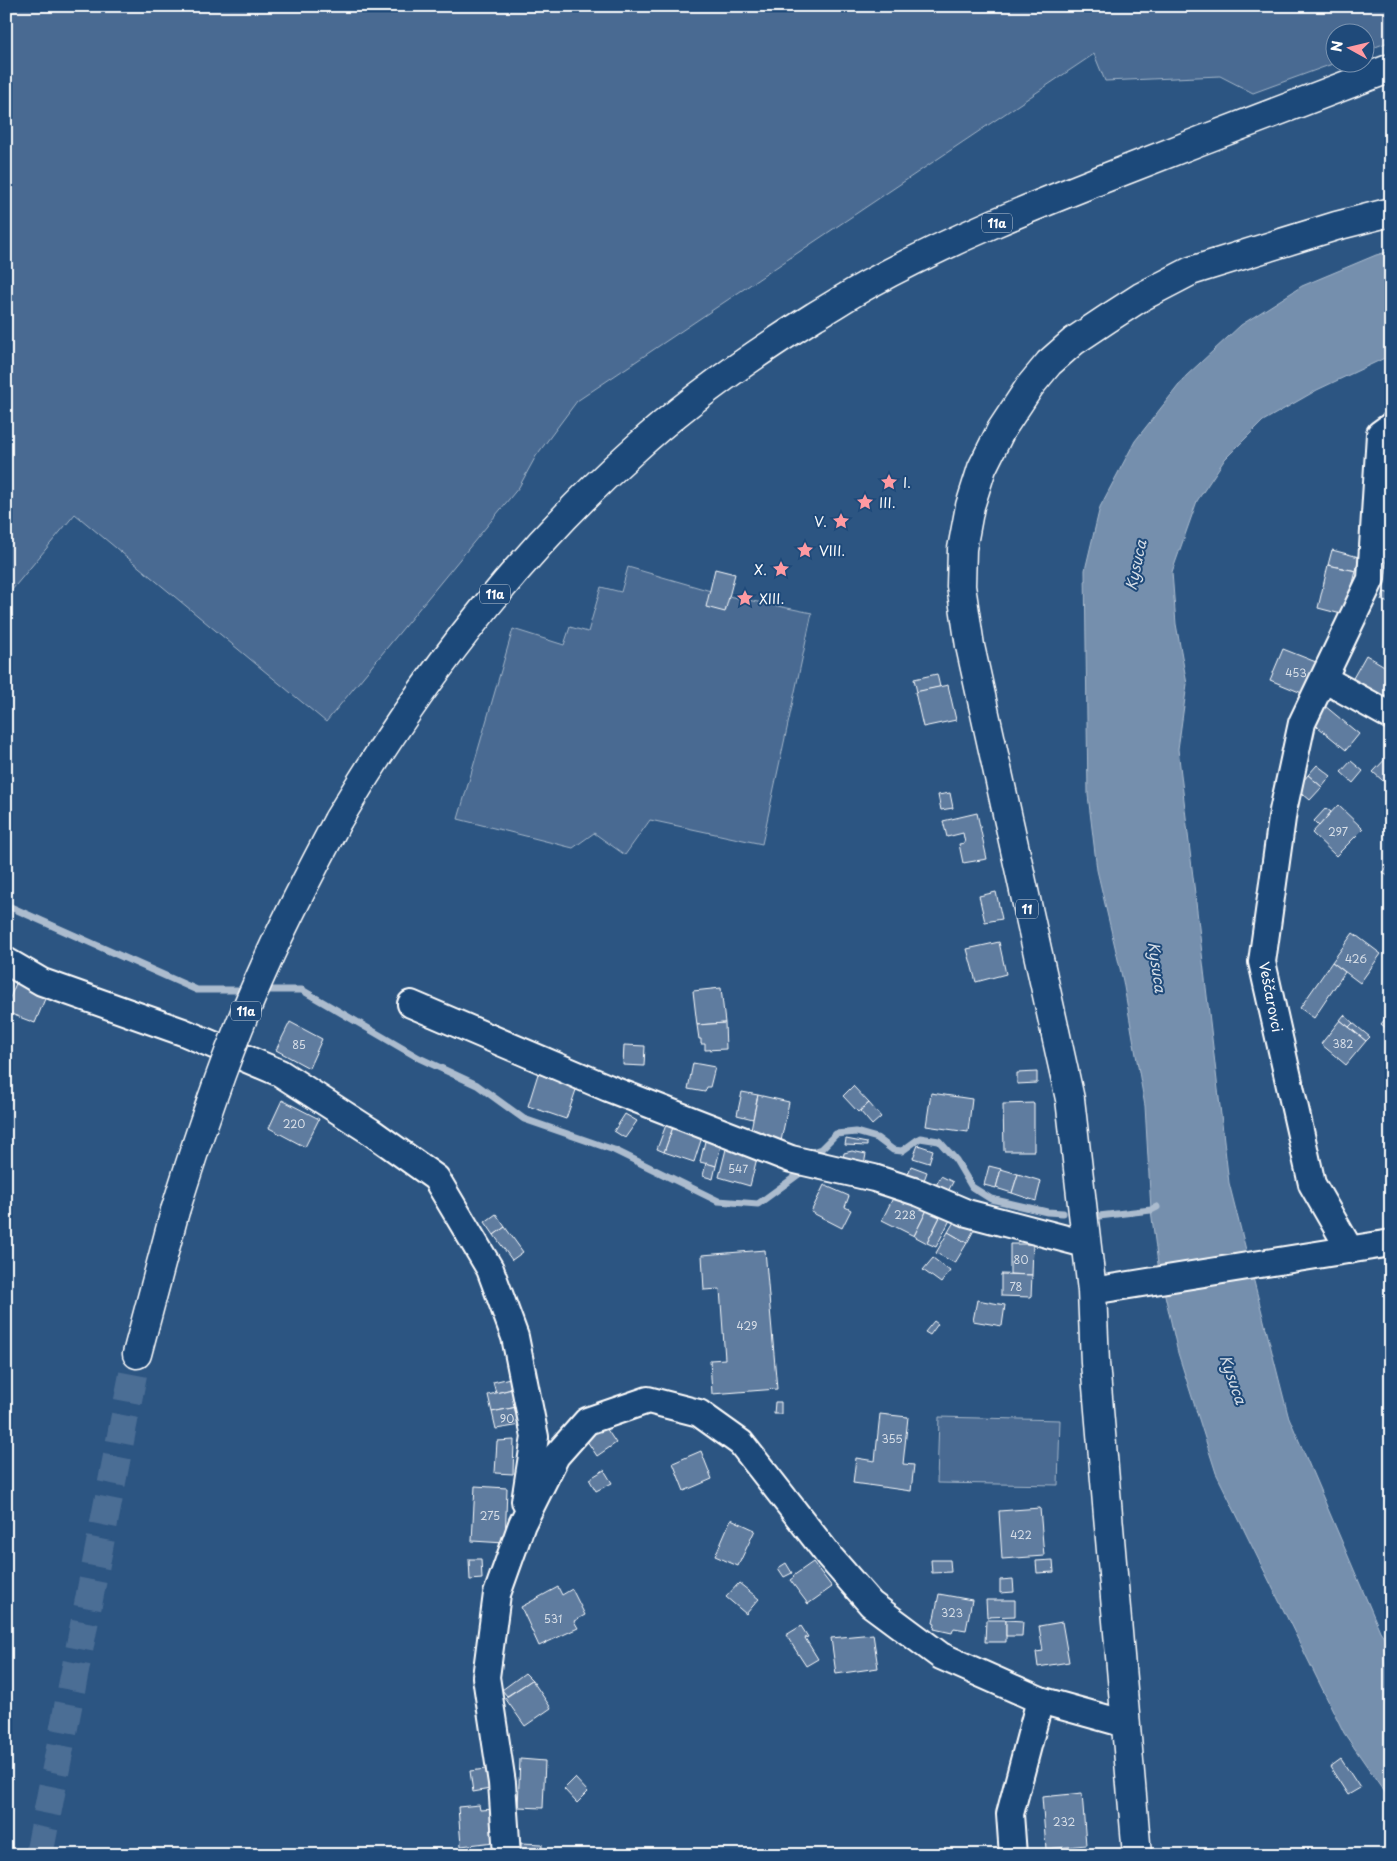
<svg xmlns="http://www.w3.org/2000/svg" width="1397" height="1861" viewBox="0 0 1397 1861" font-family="'Playpen Sans',sans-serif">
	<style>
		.green { fill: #486b92; stroke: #a4b5c8 }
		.water { fill: #748fad; stroke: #acbcce }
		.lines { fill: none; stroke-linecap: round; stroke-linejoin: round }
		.stream { stroke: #acbcce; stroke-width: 7 }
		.building { fill: #5e7c9f; stroke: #fff }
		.primary-tunnel { stroke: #4c6e95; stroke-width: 28; stroke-dasharray: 28 14; stroke-linecap: butt }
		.minor-casing { stroke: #fff; stroke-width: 30 }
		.primary-casing { stroke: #fff; stroke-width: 31 }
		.minor { stroke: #1f4a7a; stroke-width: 26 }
		.primary { stroke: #1f4a7a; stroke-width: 28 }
		.primary-bridge-casing { stroke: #fff; stroke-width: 31; stroke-linecap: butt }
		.primary-bridge { stroke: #1f4a7a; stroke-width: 28 }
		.labels { text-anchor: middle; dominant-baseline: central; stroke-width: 4; stroke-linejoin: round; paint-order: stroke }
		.number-label { font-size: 11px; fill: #d7dee7 }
		.shield { fill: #1f4a7a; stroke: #bcc9d7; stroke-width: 1 }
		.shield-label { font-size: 12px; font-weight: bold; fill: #fff }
		.poi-label { font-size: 14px; fill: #fff; stroke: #1f4a7a; text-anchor: start }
		.street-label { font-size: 14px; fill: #fff; stroke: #1f4a7a }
		.water-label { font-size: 15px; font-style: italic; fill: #d5dde6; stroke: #1f4a7a }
	</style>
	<rect width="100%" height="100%" fill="#2c5582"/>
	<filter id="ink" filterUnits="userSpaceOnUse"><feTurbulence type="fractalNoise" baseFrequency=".02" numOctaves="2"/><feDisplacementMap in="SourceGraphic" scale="10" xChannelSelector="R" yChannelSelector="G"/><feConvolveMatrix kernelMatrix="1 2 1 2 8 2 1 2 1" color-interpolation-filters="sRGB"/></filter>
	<g filter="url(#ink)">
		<g class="green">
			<polygon points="6,6 1391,6 1391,41 1365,51 1364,32 1334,32 1335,63 1253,93 1220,76 1105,81 1094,54 577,401 536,456 519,487 326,722 75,514 6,597"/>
			<polygon points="628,567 728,596 812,613 762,844 650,820 625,855 594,833 573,848 458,819 513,629 564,645 570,627 588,632 601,587 621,592"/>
			<polygon points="939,1417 1060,1420 1058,1485 937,1483"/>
		</g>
		<polygon class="water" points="1391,251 1391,355 1317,390 1263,421 1225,459 1197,501 1172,572 1176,624 1187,684 1178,749 1229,1183 1288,1415 1380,1631 1391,1647 1391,1801 1344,1733 1216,1473 1178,1353 1158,1264 1151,1210 1145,1106 1123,981 1097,870 1088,795 1085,570 1100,507 1135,441 1186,376 1241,325 1302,286 1376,255"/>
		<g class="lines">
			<g class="stream">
				<polyline points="6,905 197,990 248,990"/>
				<polyline points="261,990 302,990 419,1058 477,1085 524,1119 614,1150 718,1201 758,1204 803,1171"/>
				<polyline points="809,1153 821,1149 836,1134 856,1132 877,1138 893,1150 902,1151 920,1138 939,1141 956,1160 972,1187 991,1199 1047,1212 1063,1213"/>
				<polyline points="1099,1216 1151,1210 1157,1207"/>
			</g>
		</g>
		<g class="building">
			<polygon points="1384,509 1391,510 1391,525 1381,523"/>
			<polygon points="1332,550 1359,557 1356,571 1328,565"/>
			<polygon points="1328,565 1356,571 1345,615 1318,608"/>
			<polygon points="715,569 735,574 725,612 706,607"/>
			<polygon points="1384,592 1391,594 1391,604 1381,600"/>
			<polygon points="1283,649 1321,664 1309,696 1270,680"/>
			<polygon points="1366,655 1391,670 1391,686 1383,699 1352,680"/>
			<polygon points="937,674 940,687 917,692 914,679"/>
			<polygon points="948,685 956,720 923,727 915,692"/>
			<polygon points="1325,706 1359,734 1346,750 1312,722"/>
			<polygon points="1391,753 1391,788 1373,772"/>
			<polygon points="1351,761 1363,771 1353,783 1341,772"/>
			<polygon points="1317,765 1331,776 1322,787 1308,775"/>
			<polygon points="1308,775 1322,787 1310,800 1297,789"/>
			<polygon points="950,793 953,808 941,810 938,795"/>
			<polygon points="1338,805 1363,829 1336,856 1312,833"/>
			<polygon points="1326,808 1331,812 1319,826 1314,821"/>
			<polygon points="977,813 987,859 963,863 959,844 965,843 963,833 947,837 943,821"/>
			<polygon points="1391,863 1391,879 1383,872"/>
			<polygon points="996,892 1002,919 985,922 979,896"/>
			<polygon points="1353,933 1381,954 1360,983 1332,962"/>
			<polygon points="999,942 1006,974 976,982 967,949"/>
			<polygon points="1332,962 1345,972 1314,1018 1300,1008"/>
			<polygon points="17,981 47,994 35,1023 6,1012 6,1007"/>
			<polygon points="721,988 725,1023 697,1025 693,991"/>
			<polygon points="1391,1012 1391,1032 1381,1024"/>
			<polygon points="1344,1015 1353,1023 1349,1027 1340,1020"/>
			<polygon points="1340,1020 1366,1041 1346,1065 1321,1044"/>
			<polygon points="290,1022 322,1039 309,1068 276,1050"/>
			<polygon points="725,1023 726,1049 705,1050 705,1044 701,1044 701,1039 699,1039 697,1025"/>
			<polygon points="1353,1023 1370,1037 1366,1041 1349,1027"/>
			<polygon points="624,1045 645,1046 644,1066 623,1065"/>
			<polygon points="693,1063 715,1067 710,1087 707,1087 705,1092 688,1089"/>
			<polygon points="1037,1072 1037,1083 1017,1084 1017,1073"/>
			<polygon points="538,1074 577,1087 566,1119 528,1106"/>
			<polygon points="853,1086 869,1103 858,1112 843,1096"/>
			<polygon points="742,1092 758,1095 753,1119 737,1115"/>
			<polygon points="931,1093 972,1099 968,1132 926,1126"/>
			<polygon points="758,1095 789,1102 781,1141 750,1134"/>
			<polygon points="282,1100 319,1119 305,1147 269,1128"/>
			<polygon points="869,1103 881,1117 872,1125 860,1111"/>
			<polygon points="1034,1103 1034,1151 1004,1151 1003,1104"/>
			<polygon points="625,1114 637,1121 625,1138 614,1131"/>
			<polygon points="674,1124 703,1134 694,1162 664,1152"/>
			<polygon points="666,1125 673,1127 664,1152 657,1149"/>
			<polygon points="706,1137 722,1141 716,1166 700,1162"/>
			<polygon points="846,1139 867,1143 867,1146 845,1145"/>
			<polygon points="918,1145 933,1150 929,1163 913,1158"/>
			<polygon points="726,1149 757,1158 750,1186 719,1177"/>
			<polygon points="852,1151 866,1154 863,1170 842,1166 844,1153"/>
			<polygon points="706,1163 716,1166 713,1179 703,1176"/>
			<polygon points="911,1166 927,1172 923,1183 907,1177"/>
			<polygon points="989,1166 1001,1169 996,1188 984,1185"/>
			<polygon points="1001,1169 1018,1174 1012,1193 996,1188"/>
			<polygon points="1018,1174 1041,1181 1036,1201 1012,1193"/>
			<polygon points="941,1176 953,1182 945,1197 933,1191"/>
			<polygon points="824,1185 849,1196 845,1207 851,1210 842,1228 811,1212"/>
			<polygon points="896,1192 928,1208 914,1236 882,1220"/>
			<polygon points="928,1208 941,1215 927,1243 914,1236"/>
			<polygon points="496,1214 505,1227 494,1235 485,1222"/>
			<polygon points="941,1215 950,1220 936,1247 927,1243"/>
			<polygon points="955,1220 974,1230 967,1243 948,1232"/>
			<polygon points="505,1227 523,1252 512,1260 494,1235"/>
			<polygon points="948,1232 967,1243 955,1263 936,1253"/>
			<polygon points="1010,1244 1033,1244 1032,1275 1010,1274"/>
			<polygon points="765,1250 777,1389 712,1394 710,1360 725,1359 720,1289 704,1290 702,1255"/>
			<polygon points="933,1258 950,1271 941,1283 923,1270"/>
			<polygon points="1001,1274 1032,1275 1031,1297 1001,1296"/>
			<polygon points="977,1300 1005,1305 1002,1326 973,1321"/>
			<polygon points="934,1321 938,1324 930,1335 925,1332"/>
			<polygon points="510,1378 512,1389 496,1393 493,1382"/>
			<polygon points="512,1389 517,1407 492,1412 488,1395"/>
			<polygon points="775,1402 781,1402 781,1414 774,1414"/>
			<polygon points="517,1407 521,1425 496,1429 492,1412"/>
			<polygon points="880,1414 908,1417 903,1464 914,1465 911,1491 853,1483 856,1458 875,1461"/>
			<polygon points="604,1425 616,1443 597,1456 585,1438"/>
			<polygon points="514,1440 513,1474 495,1473 497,1441"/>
			<polygon points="701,1451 712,1479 684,1491 673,1463"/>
			<polygon points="604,1470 612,1483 596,1491 589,1479"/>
			<polygon points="475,1486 507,1488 505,1543 472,1541"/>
			<polygon points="1040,1508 1044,1556 1002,1559 999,1511"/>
			<polygon points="731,1519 755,1530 738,1566 715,1556"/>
			<polygon points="469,1559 481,1559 482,1579 470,1580"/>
			<polygon points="931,1560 950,1560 951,1572 932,1573"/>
			<polygon points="1053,1560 1054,1572 1037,1573 1036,1561"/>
			<polygon points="813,1562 832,1587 808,1604 790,1580 794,1577 793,1576"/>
			<polygon points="786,1563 792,1573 784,1577 778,1568"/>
			<polygon points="1013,1579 1014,1592 1000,1593 1000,1580"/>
			<polygon points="739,1583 759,1599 746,1614 726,1597"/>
			<polygon points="558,1587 562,1595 572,1589 585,1615 574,1621 578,1628 539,1646 521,1607"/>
			<polygon points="939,1594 972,1600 966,1630 954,1628 952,1633 934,1629 935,1624 933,1623"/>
			<polygon points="986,1600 1015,1600 1015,1616 987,1617"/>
			<polygon points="986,1620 1006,1620 1006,1642 985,1642"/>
			<polygon points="1006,1620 1023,1621 1022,1636 1006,1636"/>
			<polygon points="1062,1622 1069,1662 1038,1667 1036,1652 1043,1651 1039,1626"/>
			<polygon points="801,1626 808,1637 805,1638 818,1659 806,1666 786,1635"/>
			<polygon points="873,1634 878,1668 836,1674 831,1638"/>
			<polygon points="525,1673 532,1680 507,1696 502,1690"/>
			<polygon points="532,1680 551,1708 525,1726 505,1698"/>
			<polygon points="520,1759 545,1761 543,1808 518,1807"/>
			<polygon points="1341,1759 1360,1788 1348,1795 1330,1767"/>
			<polygon points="493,1768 496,1788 473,1792 470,1771"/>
			<polygon points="575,1778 588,1792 577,1803 564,1789"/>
			<polygon points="1082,1793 1086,1845 1046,1849 1042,1797"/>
			<polygon points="479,1805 480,1810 497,1809 502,1841 461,1846 458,1807"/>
			<polygon points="521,1843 542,1844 542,1855 520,1855"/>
		</g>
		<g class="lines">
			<polyline class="primary-tunnel" points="39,1855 137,1354"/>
			<g class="minor-casing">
				<g id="minor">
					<polyline points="1324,679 1391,716"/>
					<polyline points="6,961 42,982 183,1032 280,1073 370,1131 436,1178 490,1269 515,1337 535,1437 525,1501"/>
					<polyline points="411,1004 608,1088 791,1159 874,1178 920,1193 967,1213 1085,1244"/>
					<polyline points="1350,1250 1312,1184 1262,962 1283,811 1302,723 1371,579 1380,434 1391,426"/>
					<polyline points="1092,1291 1391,1243"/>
					<polyline points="507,1855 502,1783 486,1677 497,1594 522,1524 556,1456 587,1421 648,1400 699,1413 741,1443 830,1557 871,1604 941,1656 1040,1700 1126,1724"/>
					<polyline points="1013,1855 1010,1814 1040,1700"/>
				</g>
			</g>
			<g class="primary-casing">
				<g id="primary">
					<path d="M338 820C419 684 515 557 633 451 688 400 751 356 815 316 832 306 849 295 867 285 948 240 1036 205 1123 171 1212 136 1301 102 1391 68"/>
					<polyline points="137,1354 175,1211"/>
					<polyline points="1137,1855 1095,1363 1092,1291 1070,1099 970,646 961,586 962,549 970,506 982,468 1001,430 1030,386 1049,363 1074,341 1107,319 1141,297 1191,271 1336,226 1391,212"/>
				</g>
			</g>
			<use href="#minor" class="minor"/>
			<use href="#primary" class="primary"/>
			<g class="primary-bridge-casing">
				<path id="primary-bridge" d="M175 1211C201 1128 229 1045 265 966 287 916 313 868 338 820"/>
			</g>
			<use href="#primary-bridge" class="primary-bridge"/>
		</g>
	</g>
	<defs>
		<g id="sight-bare" transform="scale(1.35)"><path d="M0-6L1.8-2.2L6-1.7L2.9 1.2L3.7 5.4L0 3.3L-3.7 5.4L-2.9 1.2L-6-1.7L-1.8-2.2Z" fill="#ff9aa2" stroke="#1f4a7a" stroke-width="2.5" paint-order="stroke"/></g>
	</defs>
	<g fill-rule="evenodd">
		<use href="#sight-bare" x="889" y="482"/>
		<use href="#sight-bare" x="865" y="502"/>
		<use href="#sight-bare" x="841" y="521"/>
		<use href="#sight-bare" x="805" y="550"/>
		<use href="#sight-bare" x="781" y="569"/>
		<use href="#sight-bare" x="745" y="598"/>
	</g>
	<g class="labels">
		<g class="number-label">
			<text x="1296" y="672">453</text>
			<text x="1338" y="831">297</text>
			<text x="1356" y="958">426</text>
			<text x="1343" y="1043">382</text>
			<text x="299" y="1044">85</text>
			<text x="294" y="1123">220</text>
			<text x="738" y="1168">547</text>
			<text x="905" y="1214">228</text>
			<text x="1021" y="1259">80</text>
			<text x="1016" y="1286">78</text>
			<text x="747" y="1325">429</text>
			<text x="507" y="1418">90</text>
			<text x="892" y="1438">355</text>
			<text x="490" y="1515">275</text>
			<text x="1021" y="1534">422</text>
			<text x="952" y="1612">323</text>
			<text x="553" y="1618">531</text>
			<text x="1064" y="1821">232</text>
		</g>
		<g class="shield">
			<rect x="982" y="213.5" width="30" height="19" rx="4"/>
			<rect x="480" y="584.5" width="30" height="19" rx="4"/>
			<rect x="1016" y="899.5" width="22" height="19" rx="4"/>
			<rect x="231" y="1001.5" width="30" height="19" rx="4"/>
		</g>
		<g class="shield-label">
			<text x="997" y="223">11a</text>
			<text x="495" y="594">11a</text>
			<text x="1027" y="909">11</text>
			<text x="246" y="1011">11a</text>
		</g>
		<g class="poi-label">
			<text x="903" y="482">I.</text>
			<text x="879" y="502">III.</text>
			<text x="827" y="521" text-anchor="end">V.</text>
			<text x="819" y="550">VIII.</text>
			<text x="767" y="569" text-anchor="end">X.</text>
			<text x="759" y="598">XIII.</text>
		</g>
		<g class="street-label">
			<text transform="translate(1271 997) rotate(79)">Veščarovci</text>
		</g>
		<g class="water-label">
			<text transform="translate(1135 565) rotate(-78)">Kysuca</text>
			<text transform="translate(1158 967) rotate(82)">Kysuca</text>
			<text transform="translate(1234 1379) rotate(71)">Kysuca</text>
		</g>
	</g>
	<rect width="1397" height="1861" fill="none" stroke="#1f4a7a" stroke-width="25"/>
	<rect x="12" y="12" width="1372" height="1836" fill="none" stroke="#fff" stroke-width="2" filter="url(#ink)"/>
	<g transform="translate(1350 48) rotate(278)"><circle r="24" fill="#1f4a7a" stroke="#7992af"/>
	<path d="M0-4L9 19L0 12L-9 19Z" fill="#ff9aa2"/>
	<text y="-8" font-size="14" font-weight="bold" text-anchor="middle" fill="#ffffff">N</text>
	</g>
</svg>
